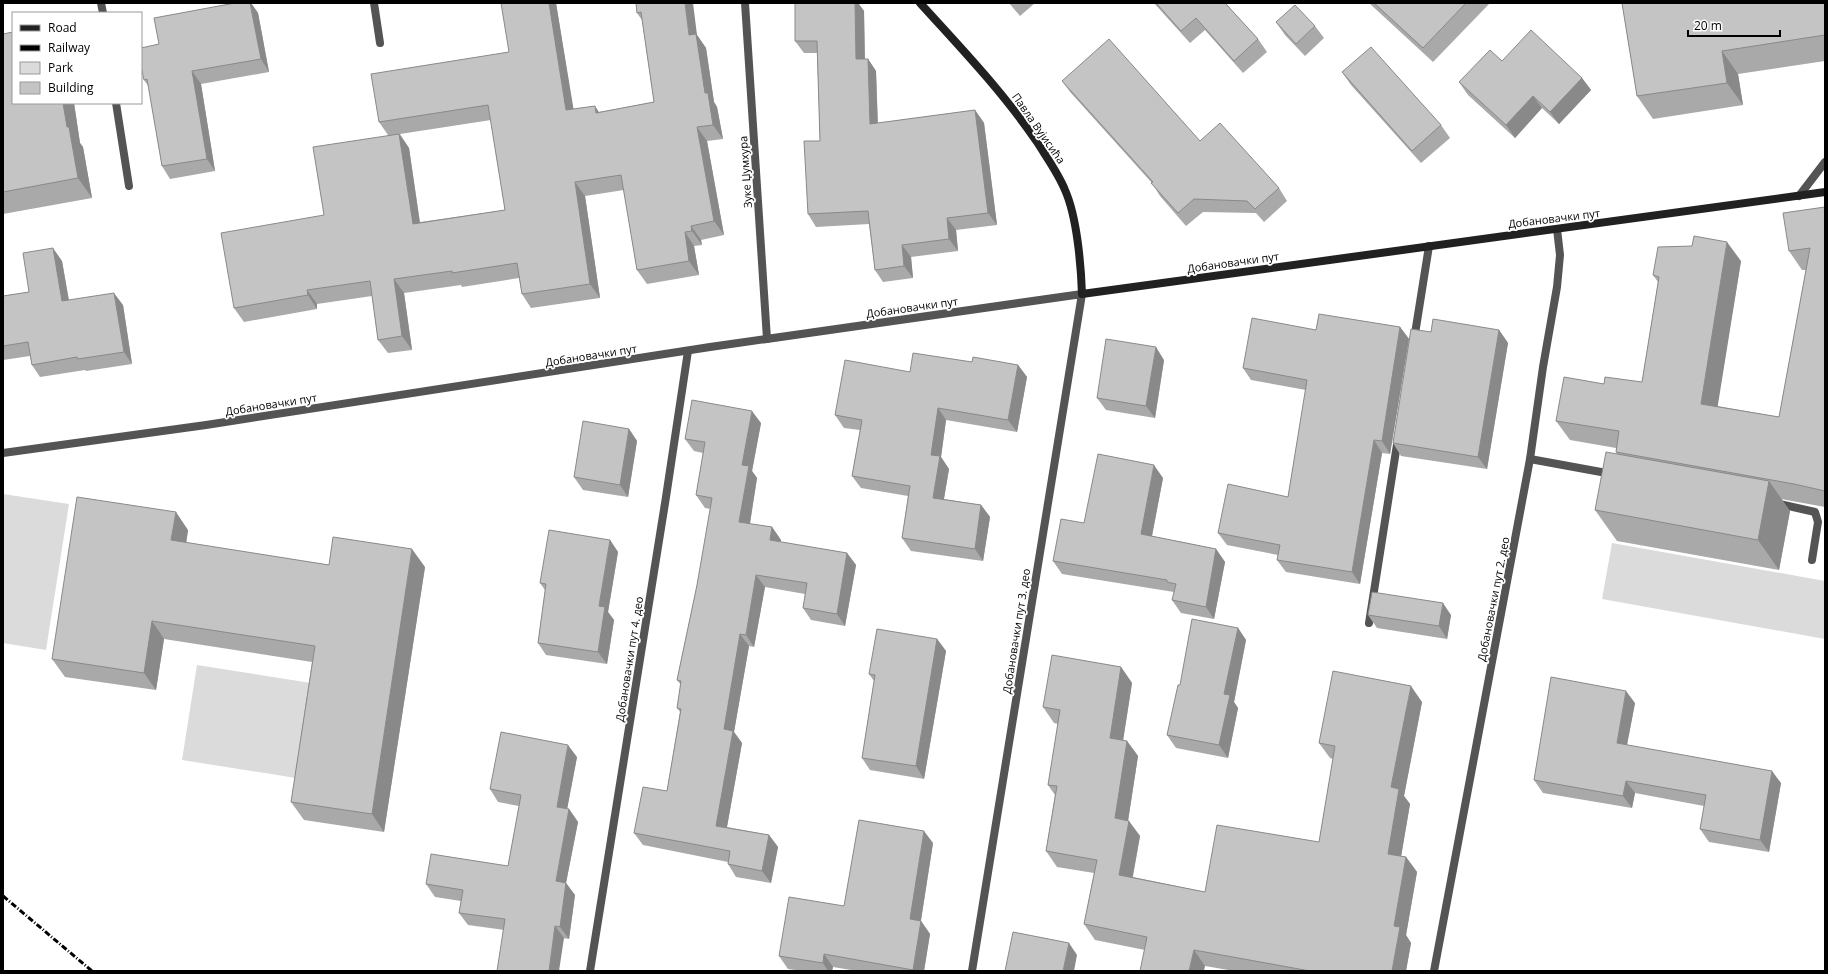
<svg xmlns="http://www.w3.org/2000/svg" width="1828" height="974" viewBox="0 0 1828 974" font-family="'Open Sans',sans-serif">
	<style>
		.green { fill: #dbdbdb }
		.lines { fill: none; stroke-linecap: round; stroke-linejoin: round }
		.lane { stroke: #545454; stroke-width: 8 }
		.street { stroke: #545454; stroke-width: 8 }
		.secondary { stroke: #212121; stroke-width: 8 }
		.rail { stroke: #000; stroke-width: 3; stroke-dasharray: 6 2 1 2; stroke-linecap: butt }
		.wall { fill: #a9a9a9; fill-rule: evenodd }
		.shaded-wall { fill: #898989 }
		.building { fill: #c4c4c4; stroke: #898989 }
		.labels { text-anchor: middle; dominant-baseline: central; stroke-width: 3.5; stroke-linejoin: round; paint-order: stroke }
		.street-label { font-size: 11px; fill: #000; stroke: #fff }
	</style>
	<rect width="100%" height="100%" fill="#fff"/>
	<g class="green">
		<polygon points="3,494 69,504 46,650 3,643"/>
		<polygon points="1612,543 1825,581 1825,639 1602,599"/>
		<polygon points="197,665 311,683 296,778 182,760"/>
	</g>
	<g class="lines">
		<g class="lane">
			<polyline points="374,3 380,43"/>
			<polyline points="1799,196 1825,162"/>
			<polyline points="1414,340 1429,246"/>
			<polyline points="1530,459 1612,474"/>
			<polyline points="1775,503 1815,512 1818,522 1812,560"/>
			<polyline points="1369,623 1398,438"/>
		</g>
		<g class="street">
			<polyline points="101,3 103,13"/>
			<polyline points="745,3 767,339"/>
			<polyline points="116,103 129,186"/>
			<polyline points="3,453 206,425 710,347 1082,294 972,971"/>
			<polyline points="590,971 666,497 688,351"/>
			<polyline points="1434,971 1530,459 1543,367 1557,287 1560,255 1557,229"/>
		</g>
		<path class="secondary" d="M920 3C961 48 1003 92 1037 142 1047 158 1058 173 1065 190 1077 217 1081 265 1082 294L1825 192"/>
		<polyline class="rail" points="3,896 92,971"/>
	</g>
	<g class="wall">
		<polygon points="235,3 251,3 258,13 269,72 201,84 215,171 170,179 162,166 149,87 144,80"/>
		<path d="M556 3 573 109 599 112 654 102 642 20 637 13 636 3 697 35 706 48 714 102 717 107 723 139 707 141 724 235 701 240 702 245 694 246 699 275 647 284 637 270 624 190 585 196 600 298 531 308 522 294 519 278 462 287 461 285 404 293 412 350 388 353 378 340 372 296 317 304V309L244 322 234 308 324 215 388 135 379 122 509 52ZM491 120 505 210 420 222 409 148 400 134Z"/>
		<polygon points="795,3 858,3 864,11 865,59 868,59 876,71 878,123 975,110 984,123 997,225 956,230 958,251 911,257 913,278 883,282 875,270 869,224 816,227 808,214 820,141 817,53 804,53 795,41"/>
		<polygon points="1009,3 1035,3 1020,16"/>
		<polygon points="1154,3 1225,3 1258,39 1267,52 1243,73 1205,30 1190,43"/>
		<polygon points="1369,3 1490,3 1433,62"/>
		<polygon points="1622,3 1825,3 1825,61 1738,74 1743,105 1653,119 1637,96"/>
		<polygon points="1276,22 1315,26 1324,38 1305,56 1285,35"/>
		<polygon points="3,34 13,103 74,103 80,143 83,147 92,198 3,214"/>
		<polygon points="1502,61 1582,78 1591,90 1559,124 1542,108 1515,138 1468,95 1459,82"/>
		<polygon points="1342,72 1441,125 1450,138 1421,163 1351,85"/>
		<polygon points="1062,81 1200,141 1279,188 1287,201 1264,222 1256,213 1203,212 1186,226 1160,196 1152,183 1071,93"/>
		<polygon points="1825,207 1825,507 1781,499 1790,511 1779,570 1617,541 1595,510 1617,454 1616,452 1616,448 1570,440 1556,421 1604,384 1642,382 1658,282 1653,275 1741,261 1717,406 1779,417 1806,270 1802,270 1789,251"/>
		<polygon points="62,261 69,300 123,305 132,364 86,371 85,370 40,377 32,365 30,356 3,360 3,296 29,292"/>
		<polygon points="1400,327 1409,339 1390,454 1382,453 1360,584 1286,572 1277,560 1278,555 1227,545 1218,533 1288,497 1306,390 1251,380 1243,368 1316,330"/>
		<polygon points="1499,330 1508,343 1487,469 1401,456 1393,443 1431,332"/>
		<polygon points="1164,360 1155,418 1106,410 1097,398"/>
		<polygon points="972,362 1018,365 1027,377 1017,432 946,420 941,457 949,469 944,499 981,505 990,517 983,561 911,551 902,538 908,496 861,488 852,476 860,430 844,428 835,415 910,372"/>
		<polygon points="761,423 752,471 757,478 750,524 772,527 781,540 780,542 847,553 856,565 845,626 811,620 803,608 805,594 765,587 754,647 749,646 734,732 742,743 727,827 769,835 778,847 771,883 736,877 728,864 728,862 643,845 634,833 667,791 680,712 677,708 681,685 677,680 697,585 711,509 705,508 696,495 703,453 694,451 685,439"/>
		<polygon points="629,429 637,441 628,497 583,490 574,477"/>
		<polygon points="1163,478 1152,536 1216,549 1225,562 1214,619 1181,613 1172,600 1174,592 1062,574 1053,561 1084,523"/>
		<polygon points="188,530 186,543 329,565 425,567 384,832 304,820 291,802 312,662 164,639 156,690 65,677 52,659"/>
		<polygon points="610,540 618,552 608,612 614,620 607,664 546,655 538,643 545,590 540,583"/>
		<polygon points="1368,615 1451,615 1447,639 1377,628"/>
		<polygon points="1238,628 1246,640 1234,702 1238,708 1228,758 1176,748 1167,735 1180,685"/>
		<polygon points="937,639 946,651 924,779 870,770 862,758 874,681 869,674"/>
		<polygon points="1121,667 1132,683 1123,740 1127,741 1138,756 1128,821 1140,836 1133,877 1205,892 1319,842 1333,759 1330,758 1319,743 1422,702 1404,796 1410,804 1401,856 1406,857 1417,872 1406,935 1411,943 1406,971 1234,971 1205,966 1145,950 1095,940 1084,924 1094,873 1057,867 1046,851 1055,795 1048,785 1058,724 1054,723 1043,707"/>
		<polygon points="1635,703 1627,745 1781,783 1769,852 1709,842 1700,829 1704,806 1635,793 1632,808 1543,793 1534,780"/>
		<polygon points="577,757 567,809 569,809 578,822 566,883 575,895 569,939 468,925 459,913 461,901 435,897 426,884 508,866 519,806 498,802 490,789"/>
		<polygon points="933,843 921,921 930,934 924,971 857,971 833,967 832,971 802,971 788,969 779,956 844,906"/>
	</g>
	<g class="shaded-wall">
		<polygon points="250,3 251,3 258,13 269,72 261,59"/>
		<polygon points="549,3 556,3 576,124 566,110"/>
		<polygon points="685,3 693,3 697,35 706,48 714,102 717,107 723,139 713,125 689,35"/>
		<polygon points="855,3 858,3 864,11 865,72 856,59"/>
		<polygon points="1722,51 1738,74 1743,105 1727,83"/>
		<polygon points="868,59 876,71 878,136 870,124"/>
		<polygon points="192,71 201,84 215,171 207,159"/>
		<polygon points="1582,78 1591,90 1559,124 1550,112"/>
		<polygon points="1533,96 1542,108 1515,138 1506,125"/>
		<polygon points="63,103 74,103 80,143 83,147 92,198 78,178 67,127"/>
		<polygon points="595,106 604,120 596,113"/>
		<polygon points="975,110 984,123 997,225 988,213"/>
		<polygon points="697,127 707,141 724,235 714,221"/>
		<polygon points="399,134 409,148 422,238 413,224"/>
		<polygon points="575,182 585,196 600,298 590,284"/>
		<polygon points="947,218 956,230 958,251 949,239"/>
		<polygon points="691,226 701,240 702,245 692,231"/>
		<polygon points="685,232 694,246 699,275 689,261"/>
		<polygon points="1727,242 1741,261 1715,423 1701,404"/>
		<polygon points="902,245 911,257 913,278 904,266"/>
		<polygon points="53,248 62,261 71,314 62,301"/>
		<polygon points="394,279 404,293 412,350 402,336"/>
		<polygon points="307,290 317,304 317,309 308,295"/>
		<polygon points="114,293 123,305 132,364 124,352"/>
		<polygon points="1400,327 1409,339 1390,454 1382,441"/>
		<polygon points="1499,330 1508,343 1487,469 1478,457"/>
		<polygon points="1156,347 1164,360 1155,418 1146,406"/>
		<polygon points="1018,365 1027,377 1017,432 1008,420"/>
		<polygon points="938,408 946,420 941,457 949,469 942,510 933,498 931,455"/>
		<polygon points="752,411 761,423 752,471 757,478 748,535 739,522 742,465"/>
		<polygon points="629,429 637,441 628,497 620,485"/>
		<polygon points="1374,440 1382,453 1360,584 1352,572"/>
		<polygon points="1154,465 1163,478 1150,546 1141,534"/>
		<polygon points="1769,481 1790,511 1779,570 1758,540"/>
		<polygon points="981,505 990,517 983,561 975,549"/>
		<polygon points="176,512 188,530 184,558 171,540"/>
		<polygon points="772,527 781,540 778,552 770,540"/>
		<polygon points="610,540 618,552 608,612 614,620 607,664 598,652 599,606"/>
		<polygon points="412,549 425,567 384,832 372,814"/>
		<polygon points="1216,549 1225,562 1214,619 1206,607"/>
		<polygon points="847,553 856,565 845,626 837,614"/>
		<polygon points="756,575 765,587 754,647 746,635"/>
		<polygon points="1443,603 1451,615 1447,639 1439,626"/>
		<polygon points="152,621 164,639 156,690 144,673"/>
		<polygon points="1238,628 1246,640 1234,702 1238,708 1228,758 1219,745 1224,694"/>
		<polygon points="740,634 749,646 734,732 742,743 725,838 716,826 724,729"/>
		<polygon points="937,639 946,651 924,779 916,766"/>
		<polygon points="1121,667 1132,683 1121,754 1110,738"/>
		<polygon points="1411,686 1422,702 1404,796 1410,804 1399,869 1388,854 1391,787"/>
		<polygon points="1626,691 1635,703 1625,755 1617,743"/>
		<polygon points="1127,741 1138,756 1126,834 1115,818"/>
		<polygon points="568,745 577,757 565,820 557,807"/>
		<polygon points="1772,771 1781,783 1769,852 1760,840"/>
		<polygon points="1626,781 1635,793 1632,808 1623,796"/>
		<polygon points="569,809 578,822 566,883 575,895 569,939 560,927 556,881"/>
		<polygon points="1129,821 1140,836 1130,890 1119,875"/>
		<polygon points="924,831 933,843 919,932 910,919"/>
		<polygon points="769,835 778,847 771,883 762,871"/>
		<polygon points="1406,857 1417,872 1406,935 1411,943 1406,971 1392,971 1394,926"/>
		<polygon points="921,921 930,934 924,971 914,971 913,970"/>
		<polygon points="555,926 564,938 559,971 549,971"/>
		<polygon points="1069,943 1077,955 1074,971 1063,971"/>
		<polygon points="1194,950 1205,966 1204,971 1189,971"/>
		<polygon points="824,954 833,967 832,971 828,971 823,963"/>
	</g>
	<g class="building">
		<polygon points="235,3 250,3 261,59 192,71 207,159 162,166 147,79 144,80 141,66 141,48 159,44 154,18"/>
		<polygon points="501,3 549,3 566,110 595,106 596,113 654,102 641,12 637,13 636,3 685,3 689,35 696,34 705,93 708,93 713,125 697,127 714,221 691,226 692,231 685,232 689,261 637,270 621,175 575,182 590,284 522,294 517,263 452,273 452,271 394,279 402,336 378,340 370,281 307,290 308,295 234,308 221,233 324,215 313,147 399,134 413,224 505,210 488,105 379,122 371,74 509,52"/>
		<polygon points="795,3 855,3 856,59 868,59 870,124 975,110 988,213 947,218 949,239 902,245 904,266 875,270 868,211 808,214 804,141 820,141 817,41 795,41"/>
		<polygon points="1156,3 1225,3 1258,39 1234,61 1196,18 1181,31"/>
		<polygon points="1374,3 1466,3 1423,48"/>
		<polygon points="1622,3 1825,3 1825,35 1722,51 1727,83 1637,96"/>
		<polygon points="1295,5 1315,26 1296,44 1276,22"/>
		<polygon points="1531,30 1582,78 1550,112 1533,96 1506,125 1459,82 1490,50 1502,61"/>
		<polygon points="13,32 13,103 63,103 67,127 69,127 78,178 3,192 3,34"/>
		<polygon points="1109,39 1200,141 1220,123 1279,188 1255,209 1247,201 1194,199 1178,213 1151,183 1153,182 1062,81"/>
		<polygon points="1371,47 1441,125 1412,151 1342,72"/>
		<polygon points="1825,207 1825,491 1794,484 1616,452 1619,431 1556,421 1564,377 1604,384 1605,377 1642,382 1659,277 1653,275 1658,247 1692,246 1694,236 1727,242 1701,404 1779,417 1810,248 1789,251 1783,213"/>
		<polygon points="53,248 62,301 114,293 124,352 78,359 77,357 32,365 28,342 3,346 3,296 29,292 23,253"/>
		<polygon points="1319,314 1400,327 1382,441 1374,440 1352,572 1277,560 1280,545 1218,533 1228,484 1288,497 1307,380 1243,368 1252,318 1316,330"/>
		<polygon points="1433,319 1499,330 1478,457 1393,443 1411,329 1431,332"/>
		<polygon points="1106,339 1156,347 1146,406 1097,398"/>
		<polygon points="913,353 972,362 973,357 1018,365 1008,420 938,408 931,455 940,456 933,498 981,505 975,549 902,538 910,486 852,476 862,420 835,415 845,360 910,372"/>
		<polygon points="692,400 752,411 742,465 749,466 739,522 772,527 770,540 847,553 837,614 803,608 807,583 756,575 746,635 740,634 724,729 733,731 716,826 769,835 762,871 728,864 730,851 634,833 643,787 667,791 681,709 677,708 681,681 677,680 697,585 712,498 696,495 705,442 685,439"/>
		<polygon points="583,421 629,429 620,485 574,477"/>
		<polygon points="1606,452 1769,481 1758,540 1595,510"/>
		<polygon points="1098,454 1154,465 1141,534 1216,549 1206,607 1172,600 1176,584 1167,582 1167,580 1053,561 1061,519 1084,523"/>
		<polygon points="77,497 176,512 171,540 329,565 333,537 412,549 372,814 291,802 315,646 152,621 144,673 52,659"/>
		<polygon points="549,530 610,540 599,606 605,607 598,652 538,643 546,584 540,583"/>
		<polygon points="1372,592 1443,603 1439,626 1368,615"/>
		<polygon points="1192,619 1238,628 1224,694 1230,695 1219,745 1167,735 1178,685 1180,685"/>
		<polygon points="877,629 937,639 916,766 862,758 875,675 869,674"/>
		<polygon points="1052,655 1121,667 1110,738 1127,741 1115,818 1129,821 1119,875 1205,892 1217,825 1319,842 1335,746 1319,743 1333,671 1411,686 1391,787 1399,789 1388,854 1406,857 1394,926 1400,927 1392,971 1310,971 1194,950 1189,971 1140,971 1147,937 1084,924 1097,860 1046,851 1057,786 1048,785 1060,710 1043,707"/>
		<polygon points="1551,677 1626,691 1617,743 1772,771 1760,840 1700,829 1706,795 1626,781 1623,796 1534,780"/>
		<polygon points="501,732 568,745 557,807 569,809 556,881 566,883 560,927 555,926 549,971 497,971 505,919 459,913 463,890 426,884 431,854 508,866 521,795 490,789"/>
		<polygon points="859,820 924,831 910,919 921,921 913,970 824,954 823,963 779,956 789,897 844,906"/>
		<polygon points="1013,932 1069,943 1063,971 1005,971"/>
	</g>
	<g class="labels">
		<g class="street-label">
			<text transform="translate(1039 128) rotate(55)">Павла Вујисића</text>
			<text transform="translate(745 172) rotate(-94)">Зуке Џумхура</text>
			<text transform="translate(1554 218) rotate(-7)">Добановачки пут</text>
			<text transform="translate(1233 262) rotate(-8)">Добановачки пут</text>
			<text transform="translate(912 307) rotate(-8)">Добановачки пут</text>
			<text transform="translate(591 355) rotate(-9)">Добановачки пут</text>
			<text transform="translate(271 404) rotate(-9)">Добановачки пут</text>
			<text transform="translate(1493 599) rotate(-79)">Добановачки пут 2. део</text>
			<text transform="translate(1016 631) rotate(-81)">Добановачки пут 3. део</text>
			<text transform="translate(629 659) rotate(-81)">Добановачки пут 4. део</text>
		</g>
	</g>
	<rect width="1828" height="974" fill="none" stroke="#000000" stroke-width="8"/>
	<rect x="12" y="12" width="130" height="92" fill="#ffffff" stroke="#999999"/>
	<rect x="20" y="25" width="20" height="6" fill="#212121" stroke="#999999"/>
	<text x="48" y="32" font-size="12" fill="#000000">Road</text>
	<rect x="20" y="45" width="20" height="6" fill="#000000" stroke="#999999"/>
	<text x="48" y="52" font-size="12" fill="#000000">Railway</text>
	<rect x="20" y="62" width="20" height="12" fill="#dbdbdb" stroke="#999999"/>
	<text x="48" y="72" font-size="12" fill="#000000">Park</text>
	<rect x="20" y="82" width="20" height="12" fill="#c4c4c4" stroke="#999999"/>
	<text x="48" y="92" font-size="12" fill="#000000">Building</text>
	<path d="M1688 30v6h92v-6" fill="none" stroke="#000000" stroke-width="2"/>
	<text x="1694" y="30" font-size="12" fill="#000000" stroke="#ffffff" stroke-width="3" paint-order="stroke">20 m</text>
</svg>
